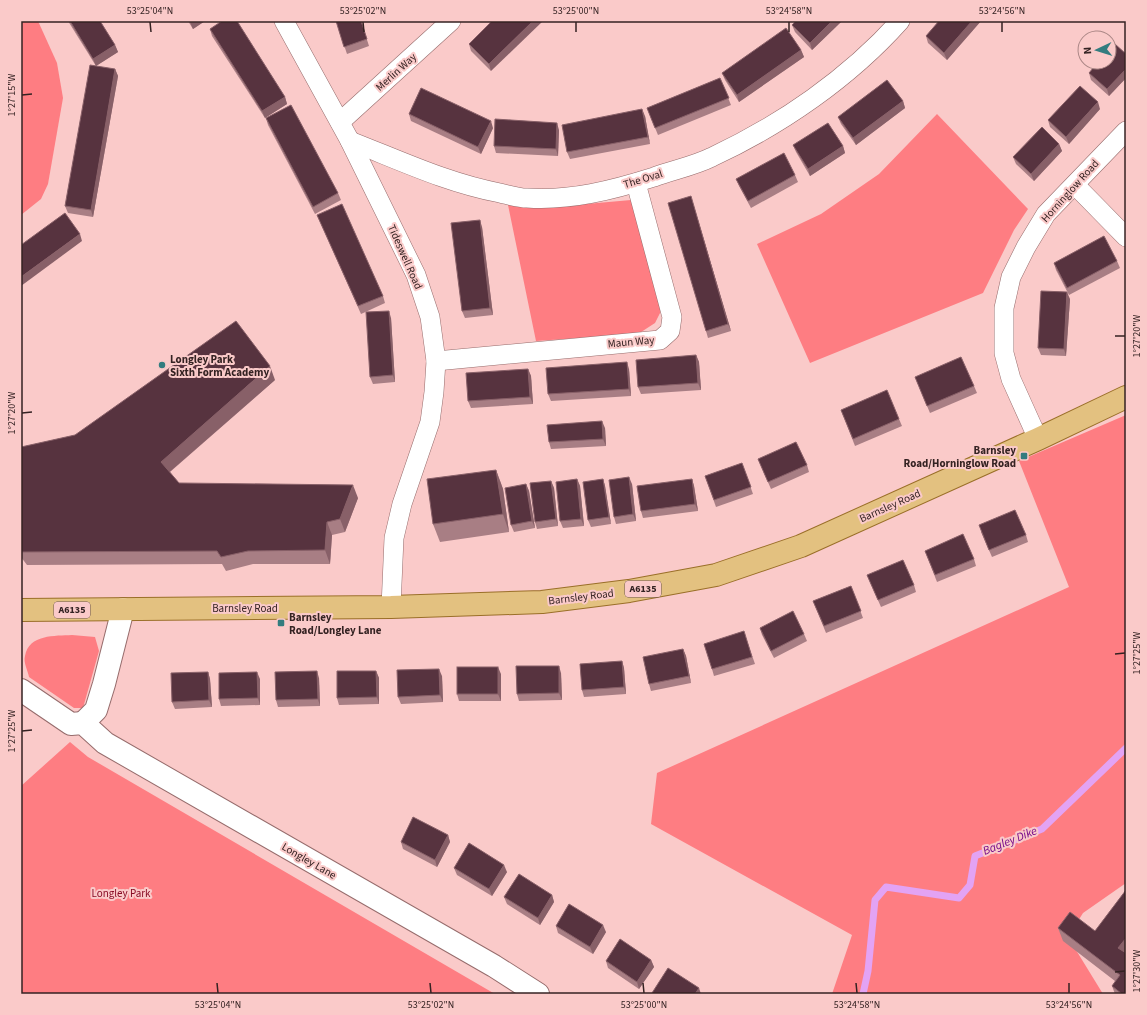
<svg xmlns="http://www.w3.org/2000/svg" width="1147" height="1015" viewBox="0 0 1147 1015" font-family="'Source Sans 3',sans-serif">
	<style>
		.green { fill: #fe7d82 }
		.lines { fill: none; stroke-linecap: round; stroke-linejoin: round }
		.stream { stroke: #e3a3f4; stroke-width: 7 }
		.minor-casing { stroke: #966c6c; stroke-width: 20 }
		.tertiary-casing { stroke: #966c6c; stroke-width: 24 }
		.primary-casing { stroke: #9a6f28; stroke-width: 24 }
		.minor { stroke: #fff; stroke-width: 19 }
		.tertiary { stroke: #fff; stroke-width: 22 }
		.primary { stroke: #e3c180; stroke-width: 22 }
		.wall { fill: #a87e84 }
		.shaded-wall { fill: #886068 }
		.building { fill: #57333f; stroke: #886068 }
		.ticks { fill: none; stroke: #342222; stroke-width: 1.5 }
		.poi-dot { fill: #337c7f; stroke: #facac9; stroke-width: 1.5 }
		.labels { text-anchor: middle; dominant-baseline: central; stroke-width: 4; stroke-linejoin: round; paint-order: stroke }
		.shield { fill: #facac9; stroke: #6f5454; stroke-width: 1 }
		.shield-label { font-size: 10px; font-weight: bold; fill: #342222 }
		.street-label { font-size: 11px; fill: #342222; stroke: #facac9 }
		.poi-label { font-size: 11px; font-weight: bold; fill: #342222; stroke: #facac9; text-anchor: start }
		.park-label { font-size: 11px; fill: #890c25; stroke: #facac9 }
		.water-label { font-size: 12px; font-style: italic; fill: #74088a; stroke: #facac9 }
		.neatline { fill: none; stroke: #342222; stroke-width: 1.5 }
		.ticks-label { font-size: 10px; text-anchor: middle; fill: #342222 }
	</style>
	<rect width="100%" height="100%" fill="#facac9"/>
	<g class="green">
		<polygon points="21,21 38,21 57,63 63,98 48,184 41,199 21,215"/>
		<polygon points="937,114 1028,209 1014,230 983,293 810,363 757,244 821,214 879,174"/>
		<polygon points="631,200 661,311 655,323 638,334 536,341 508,205 564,206"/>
		<polygon points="1126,415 1126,883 1083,913 1068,937 1103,994 832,994 852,935 651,824 657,773 1069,587 1019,461"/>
		<path d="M72 635 95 637 99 651 83 708H74L29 677C28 671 23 662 25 656 29 634 55 636 72 635Z"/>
		<polygon points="70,742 88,757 495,994 21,994 21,786"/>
	</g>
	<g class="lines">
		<polyline class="stream" points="863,994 868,971 875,900 886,887 959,898 970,885 975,856 1042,829 1126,748"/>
		<g class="minor-casing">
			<g id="minor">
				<polyline points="284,21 350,141 416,275 430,317 436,361 434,392 430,422 402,504 394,538 391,607"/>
				<polyline points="340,122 451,21"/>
				<path d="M350 141C399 160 447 183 500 193 509 195 518 198 527 198 570 201 613 190 654 177 673 170 694 166 712 157 781 125 849 78 900 21"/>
				<polyline points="1075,185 1126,237"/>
				<polyline points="436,361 660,340 670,331 672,317 636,183"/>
				<polyline points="1038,439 1011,379 1004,353 1004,308 1011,277 1026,247 1046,214 1126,131"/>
			</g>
		</g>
		<g class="tertiary-casing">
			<g id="tertiary">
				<polyline points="21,690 71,724 83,723 105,743 494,966 538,994"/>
				<polyline points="83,723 96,710 104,684 123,609"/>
			</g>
		</g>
		<g class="primary-casing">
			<polyline id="primary" points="21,610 391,607 542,602 629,591 716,575 801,546 1038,439 1126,397"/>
		</g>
		<use href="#minor" class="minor"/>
		<use href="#tertiary" class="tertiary"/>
		<use href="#primary" class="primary"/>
	</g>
	<g class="wall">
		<polygon points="68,21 100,21 115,45 118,52 96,66"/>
		<polygon points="188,21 205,21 193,29"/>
		<polygon points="336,21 361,21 369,46 347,54"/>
		<polygon points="492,21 491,71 471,51 469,44"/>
		<polygon points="842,21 812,50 795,32 792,25"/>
		<polygon points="939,21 981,21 947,60 928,43 926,36"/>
		<polygon points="210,29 285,97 287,104 265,118 212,36"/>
		<polygon points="801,50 804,57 739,102 725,80 722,73"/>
		<polygon points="1126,54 1126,78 1109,96 1091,80 1089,73"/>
		<polygon points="115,69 118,76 93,217 68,213 65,206"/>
		<polygon points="720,78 731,105 658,135 647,108"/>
		<polygon points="903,101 905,108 856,145 841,124 838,117"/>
		<polygon points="1100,109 1069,144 1050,127 1048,120"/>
		<polygon points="409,114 493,128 481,154 411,121"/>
		<polygon points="645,116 650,144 570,159 567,152"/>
		<polygon points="266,118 338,193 341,200 315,214 268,125"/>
		<polygon points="559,130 558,156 496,153 494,146"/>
		<polygon points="1059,144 1062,151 1034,181 1016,164 1013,157"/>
		<polygon points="793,145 843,146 845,153 810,176 796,152"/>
		<polygon points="795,175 798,182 751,208 739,186 736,179"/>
		<polygon points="693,203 731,331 708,338 706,331"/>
		<polygon points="317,215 383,296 385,303 361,314"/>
		<polygon points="482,227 493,315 465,318 462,311"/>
		<polygon points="1117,261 1120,268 1069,295 1056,270 1054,263"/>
		<polygon points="1070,299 1066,356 1041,355 1038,348"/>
		<polygon points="391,318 395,382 373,384 370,377"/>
		<polygon points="696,355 699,362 701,390 641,394 638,387"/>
		<polygon points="528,369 531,376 533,404 471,408 468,401"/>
		<polygon points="629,369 631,396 551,401 548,394"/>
		<polygon points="915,377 974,386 977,393 930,413"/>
		<polygon points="275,380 170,472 179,483 358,498 345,532 332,535 330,564 253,564 226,571 222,564 27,565 21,557 21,447 75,435"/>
		<polygon points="841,410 899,419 902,426 855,446"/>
		<polygon points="605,428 606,446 551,449 549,442"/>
		<polygon points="758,459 807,465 809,472 771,489"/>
		<polygon points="742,463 753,494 716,507 705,476"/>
		<polygon points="496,470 503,489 509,532 440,542 433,524"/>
		<polygon points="577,479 580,486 584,526 563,528 560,521"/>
		<polygon points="603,479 605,486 611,524 591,527 588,520"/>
		<polygon points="692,479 694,486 698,511 643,518 641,511"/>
		<polygon points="551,481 554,488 558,526 537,529 535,522"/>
		<polygon points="526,484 529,491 535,528 514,532 511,525"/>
		<polygon points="632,484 636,521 616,524 614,517"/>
		<polygon points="981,532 1026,535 1028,542 992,557"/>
		<polygon points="925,551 974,559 976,566 937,582"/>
		<polygon points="867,575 914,585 916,592 881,607"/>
		<polygon points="851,586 863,618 826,633 813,601"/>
		<polygon points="760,628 804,634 807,641 774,658 762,635"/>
		<polygon points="746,638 755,664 714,676 712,669"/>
		<polygon points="683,649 686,656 691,683 651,691 649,684"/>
		<polygon points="622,661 624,668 626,694 584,697 582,690"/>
		<polygon points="376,671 379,678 379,704 339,705 337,698"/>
		<polygon points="208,672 210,679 212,707 175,709 172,702"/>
		<polygon points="561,673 562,700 519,701 517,694"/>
		<polygon points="501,674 501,701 459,701 457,694"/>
		<polygon points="442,676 443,702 401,704 398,697"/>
		<polygon points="319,678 320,706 278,707 276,700"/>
		<polygon points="260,679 260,705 221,706 219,699"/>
		<polygon points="448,835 450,842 437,867 403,849 401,842"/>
		<polygon points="454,868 507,872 492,896 457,875"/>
		<polygon points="1126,890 1126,994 1115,994 1112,986 1115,981 1063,941 1058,928 1095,931"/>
		<polygon points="552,895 554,902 540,925 507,904 504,897"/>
		<polygon points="556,926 606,932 593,954 558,933"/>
		<polygon points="651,960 654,967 639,989 608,968 606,961"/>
	</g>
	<g class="shaded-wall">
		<polygon points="191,21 205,21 193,29 190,22"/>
		<polygon points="533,21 543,21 491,71 489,64"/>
		<polygon points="832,21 842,21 812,50 810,43"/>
		<polygon points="972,21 981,21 947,60 944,53"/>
		<polygon points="115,45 118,52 96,66 93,59"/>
		<polygon points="801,50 804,57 739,102 737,95"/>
		<polygon points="115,69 118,76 93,217 91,210"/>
		<polygon points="1126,69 1126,78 1109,96 1107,89"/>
		<polygon points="285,97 287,104 265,118 262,111"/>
		<polygon points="903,101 905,108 856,145 853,138"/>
		<polygon points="1098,102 1100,109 1069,144 1066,137"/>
		<polygon points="642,109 645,116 650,144 648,137"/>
		<polygon points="491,121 493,128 481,154 478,147"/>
		<polygon points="557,123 559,130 558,156 556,149"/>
		<polygon points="1059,144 1062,151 1034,181 1031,174"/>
		<polygon points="843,146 845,153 810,176 808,169"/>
		<polygon points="691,196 693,203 731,331 728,324"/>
		<polygon points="480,220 482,227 493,315 490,308"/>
		<polygon points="80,234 82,241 21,286 21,277"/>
		<polygon points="1067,292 1070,299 1066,356 1064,349"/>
		<polygon points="389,311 391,318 395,382 393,375"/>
		<polygon points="696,355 699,362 701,390 698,383"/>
		<polygon points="627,362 629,369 631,396 629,389"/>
		<polygon points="270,366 275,380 166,475 161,462"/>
		<polygon points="528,369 531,376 533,404 530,397"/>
		<polygon points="602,421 605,428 606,446 603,439"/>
		<polygon points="496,470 503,489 509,532 503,514"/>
		<polygon points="629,477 632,484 636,521 633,514"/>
		<polygon points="577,479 580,486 584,526 581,519"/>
		<polygon points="603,479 605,486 611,524 609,517"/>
		<polygon points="692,479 694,486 698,511 695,504"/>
		<polygon points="551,481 554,488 558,526 556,519"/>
		<polygon points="526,484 529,491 535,528 532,521"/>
		<polygon points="353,485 358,498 345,532 340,519"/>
		<polygon points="327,522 332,535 330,564 325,550"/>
		<polygon points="683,649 686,656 691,683 689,676"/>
		<polygon points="622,661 624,668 626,694 624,687"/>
		<polygon points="559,666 561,673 562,700 559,693"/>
		<polygon points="498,667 501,674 501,701 498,694"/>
		<polygon points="439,669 442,676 443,702 440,695"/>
		<polygon points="317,671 319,678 320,706 318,699"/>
		<polygon points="376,671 379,678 379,704 377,697"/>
		<polygon points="208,672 210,679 212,707 209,700"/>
		<polygon points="257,672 260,679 260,705 258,698"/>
		<polygon points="448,835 450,842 437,867 435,860"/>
		<polygon points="504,865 507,872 492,896 489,889"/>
		<polygon points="552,895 554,902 540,925 538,918"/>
		<polygon points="603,925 606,932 593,954 590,947"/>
		<polygon points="1126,938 1126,958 1118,948"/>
		<polygon points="651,960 654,967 639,989 637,982"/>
		<polygon points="699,988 701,994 695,994"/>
	</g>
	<g class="building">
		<polygon points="70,21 100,21 115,45 93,59"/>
		<polygon points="222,21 237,21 285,97 262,111 210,29"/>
		<polygon points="336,21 361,21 367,39 344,47"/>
		<polygon points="492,21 533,21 489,64 469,44"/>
		<polygon points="796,21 832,21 810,43 792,25"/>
		<polygon points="939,21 972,21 944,53 926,36"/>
		<polygon points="786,28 801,50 737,95 722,73"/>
		<polygon points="1115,44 1126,54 1126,69 1107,89 1089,73 1098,62 1109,62 1109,50"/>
		<polygon points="90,65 115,69 91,210 65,206"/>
		<polygon points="720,78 729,98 655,128 647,108"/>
		<polygon points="887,80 903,101 853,138 838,117"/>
		<polygon points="1080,86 1098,102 1066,137 1048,120"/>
		<polygon points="421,88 491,121 478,147 409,114"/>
		<polygon points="291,105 338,193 313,207 266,118"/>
		<polygon points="642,109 648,137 567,152 562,125"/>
		<polygon points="495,119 557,123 556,149 494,146"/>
		<polygon points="828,123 843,146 808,169 793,145"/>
		<polygon points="1042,127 1059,144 1031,174 1013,157"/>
		<polygon points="784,153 795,175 748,201 736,179"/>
		<polygon points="691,196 728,324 706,331 668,203"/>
		<polygon points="342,204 383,296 358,306 317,215"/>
		<polygon points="65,213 80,234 21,277 21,245"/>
		<polygon points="480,220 490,308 462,311 451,223"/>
		<polygon points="1104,236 1117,261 1067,288 1054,263"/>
		<polygon points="1041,291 1067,292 1064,349 1038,348"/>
		<polygon points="389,311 393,375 370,377 366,312"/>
		<polygon points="236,321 270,366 161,462 179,483 353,485 340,519 327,522 325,550 248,551 221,557 217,551 22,552 21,550 21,447 75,435"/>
		<polygon points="696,355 698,383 638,387 636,360"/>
		<polygon points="961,357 974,386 927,406 915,377"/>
		<polygon points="627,362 629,389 548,394 546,368"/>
		<polygon points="528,369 530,397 468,401 466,373"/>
		<polygon points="887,390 899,419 853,439 841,410"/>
		<polygon points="602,421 603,439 549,442 547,425"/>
		<polygon points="796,442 807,465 768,482 758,459"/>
		<polygon points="742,463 751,487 714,500 705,476"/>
		<polygon points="496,470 503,514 433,524 427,479"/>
		<polygon points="629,477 633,514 614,517 609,480"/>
		<polygon points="577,479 581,519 560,521 556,482"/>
		<polygon points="603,479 609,517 588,520 583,482"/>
		<polygon points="692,479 695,504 641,511 637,486"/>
		<polygon points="551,481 556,519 535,522 530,483"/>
		<polygon points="526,484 532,521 511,525 505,488"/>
		<polygon points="1015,510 1026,535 989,550 979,525"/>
		<polygon points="963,534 974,559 935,575 925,551"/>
		<polygon points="903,560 914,585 878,600 867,575"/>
		<polygon points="851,586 861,611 824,626 813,601"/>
		<polygon points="793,611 804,634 771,651 760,628"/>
		<polygon points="744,631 752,657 712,669 704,644"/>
		<polygon points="683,649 689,676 649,684 643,657"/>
		<polygon points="622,661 624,687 582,690 580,664"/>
		<polygon points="516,666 559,666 559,693 517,694"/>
		<rect x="457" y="667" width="41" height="27"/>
		<polygon points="439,669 440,695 398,697 397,670"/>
		<polygon points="317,671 318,699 276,700 275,672"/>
		<polygon points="337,671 376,671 377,697 337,698"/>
		<polygon points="208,672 209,700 172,702 171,673"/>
		<polygon points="257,672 258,698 219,699 219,673"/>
		<polygon points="413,817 448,835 435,860 401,842"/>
		<polygon points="469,843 504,865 489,889 454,868"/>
		<polygon points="519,874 552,895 538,918 504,897"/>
		<polygon points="1126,890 1126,938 1118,948 1126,953 1126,994 1122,994 1112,986 1120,975 1058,928 1070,912 1095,931"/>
		<polygon points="569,904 603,925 590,947 556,926"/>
		<polygon points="620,939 651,960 637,982 606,961"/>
		<polygon points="668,968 699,988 695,994 653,994 652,993"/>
	</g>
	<path class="ticks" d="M150 22 151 32M363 22 364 32M576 22V32M789 22V32M1002 22V32M22 95 32 94M1115 336H1125M22 413 32 412M1115 654 1125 653M22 731 32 730M1115 972 1125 971M217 983 218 993M430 983 431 993M643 983 644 993M856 983 857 993M1069 983V993"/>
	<g class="poi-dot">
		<circle cx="162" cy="365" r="4"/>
		<rect x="1020" y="452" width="8" height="8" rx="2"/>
		<rect x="277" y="619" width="8" height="8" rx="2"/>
	</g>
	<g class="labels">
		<g class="shield">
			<rect x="625" y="581" width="36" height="16" rx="3"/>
			<rect x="54" y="602" width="36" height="16" rx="3"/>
		</g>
		<g class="shield-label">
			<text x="643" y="589">A6135</text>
			<text x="72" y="610">A6135</text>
		</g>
		<g class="street-label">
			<text transform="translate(396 72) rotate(-42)">Merlin Way</text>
			<text transform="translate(643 179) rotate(-17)">The Oval</text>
			<text transform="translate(1070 191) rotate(-48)">Horninglow Road</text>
			<text transform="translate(405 257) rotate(66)">Tideswell Road</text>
			<text transform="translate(631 342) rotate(-5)">Maun Way</text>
			<text transform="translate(890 506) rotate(-24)">Barnsley Road</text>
			<text transform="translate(581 597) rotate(-7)">Barnsley Road</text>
			<text x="245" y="608">Barnsley Road</text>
			<text transform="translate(309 861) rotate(30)">Longley Lane</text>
		</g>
		<g class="poi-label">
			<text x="170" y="359">Longley Park<tspan x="170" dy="13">Sixth Form Academy</tspan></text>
			<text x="1016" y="450" text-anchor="end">Barnsley<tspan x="1016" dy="13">Road/Horninglow Road</tspan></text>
			<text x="289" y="617">Barnsley<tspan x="289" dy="13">Road/Longley Lane</tspan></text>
		</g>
		<g class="park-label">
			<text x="121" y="893">Longley Park</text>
		</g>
		<g class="water-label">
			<text transform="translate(1010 841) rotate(-22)">Bagley Dike</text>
		</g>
	</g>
	<rect width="1147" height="1015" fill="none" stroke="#facac9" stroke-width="44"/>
	<g transform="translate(1097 50) rotate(266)"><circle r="19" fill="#facac9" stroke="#ab8786"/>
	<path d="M0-3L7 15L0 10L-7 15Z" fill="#337c7f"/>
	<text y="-6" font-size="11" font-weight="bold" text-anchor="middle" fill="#342222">N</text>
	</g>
	<rect x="22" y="22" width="1103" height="971" class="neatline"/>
	<g class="ticks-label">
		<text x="150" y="14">53°25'04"N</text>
		<text x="363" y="14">53°25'02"N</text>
		<text x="576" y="14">53°25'00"N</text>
		<text x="789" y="14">53°24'58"N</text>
		<text x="1002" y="14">53°24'56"N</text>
		<text transform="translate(11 95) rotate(-90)" y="4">1°27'15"W</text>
		<text transform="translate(1136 336) rotate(-90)" y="4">1°27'20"W</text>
		<text transform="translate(11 413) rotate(-90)" y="4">1°27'20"W</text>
		<text transform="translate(1136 653) rotate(-90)" y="4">1°27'25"W</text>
		<text transform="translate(11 731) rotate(-90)" y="4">1°27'25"W</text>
		<text transform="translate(1136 971) rotate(-90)" y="4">1°27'30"W</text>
		<text x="218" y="1008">53°25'04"N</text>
		<text x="431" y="1008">53°25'02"N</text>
		<text x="644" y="1008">53°25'00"N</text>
		<text x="857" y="1008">53°24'58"N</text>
		<text x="1069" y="1008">53°24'56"N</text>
	</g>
</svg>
